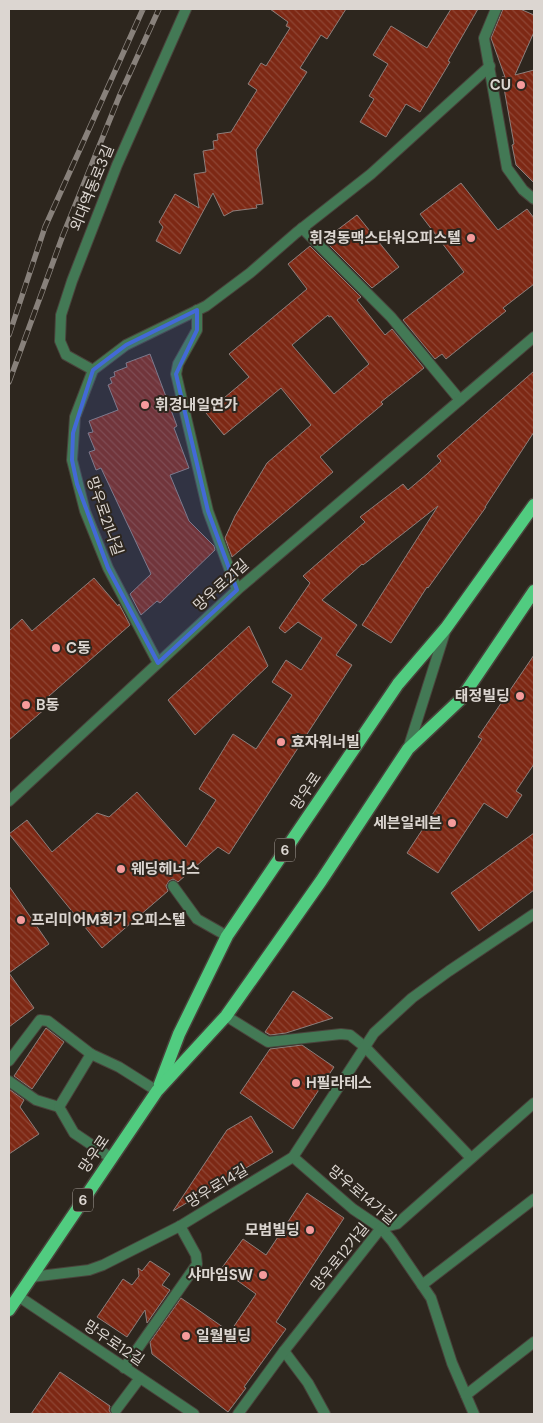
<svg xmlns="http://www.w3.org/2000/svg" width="543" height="1423" viewBox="0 0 543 1423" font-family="'DM Sans','Noto Sans KR',sans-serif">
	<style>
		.building { fill: url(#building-back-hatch); stroke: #8c7e7b; fill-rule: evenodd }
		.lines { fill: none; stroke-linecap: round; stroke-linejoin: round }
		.service-casing { stroke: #49423b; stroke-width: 12 }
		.minor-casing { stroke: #49423b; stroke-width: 12 }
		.primary-casing { stroke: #49423b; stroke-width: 15 }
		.service { stroke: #437955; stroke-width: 10 }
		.minor { stroke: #437955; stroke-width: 10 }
		.primary { stroke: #51cc80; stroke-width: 12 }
		.rail-casing { stroke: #88817b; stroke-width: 5.5 }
		.rail { stroke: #2d261e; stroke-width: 4; stroke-dasharray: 11; stroke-linecap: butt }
		.marked { fill: #4369d7; fill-opacity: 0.2; stroke: #4369d7; stroke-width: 4; stroke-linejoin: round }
		.poi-dot { fill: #f59b9c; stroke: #2d261e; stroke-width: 2 }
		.labels { text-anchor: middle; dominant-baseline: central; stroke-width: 4; stroke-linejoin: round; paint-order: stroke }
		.shield { fill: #2d261e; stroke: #a8a19b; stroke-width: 1 }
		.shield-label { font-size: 14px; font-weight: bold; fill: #dcd6d1 }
		.poi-label { font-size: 15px; font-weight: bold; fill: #dcd6d1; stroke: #2d261e; text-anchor: start }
		.street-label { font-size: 15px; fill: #dcd6d1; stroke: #2d261e }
	</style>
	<defs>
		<pattern id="building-back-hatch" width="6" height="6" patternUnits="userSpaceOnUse" patternTransform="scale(1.25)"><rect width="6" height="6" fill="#7d2814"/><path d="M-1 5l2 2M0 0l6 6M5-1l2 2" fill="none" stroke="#8f4635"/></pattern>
	</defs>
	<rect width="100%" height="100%" fill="#2d261e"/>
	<g class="building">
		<polygon points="270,9 346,9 327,39 321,35 300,68 307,72 256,150 263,204 256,205 257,208 233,211 224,216 213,193 180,254 156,241 163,227 159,222 175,194 199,208 194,174 206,172 203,151 214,149 213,141 218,140 217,134 231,132 257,90 248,84 261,63 266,66 290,28 286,26 288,22"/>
		<polygon points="451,9 478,9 448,61 450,62 420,112 406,104 386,137 360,122 374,99 369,96 388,64 373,55 391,26 427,48"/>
		<polygon points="503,9 520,9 534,15 534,32 515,75 534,70 534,183 516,165 512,145 514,144 502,77 505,77 491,38"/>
		<polygon points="461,183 498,230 527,209 534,218 534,284 503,308 506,311 446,359 442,354 435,359 403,320 464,272 420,214"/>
		<polygon points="357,215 399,267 372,288 324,240"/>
		<path d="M310 246 361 297 357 300 385 335 392 329 424 368 381 402 383 404 320 457 333 472 232 557 225 538 235 516 267 463 311 425 281 388 224 435 206 413 249 377 229 354 307 289 288 264ZM328 315 329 317 331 316 369 364 334 394 292 345Z"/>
		<polygon points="150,354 177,426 174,428 189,468 170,475 189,521 214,546 215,550 160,603 157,601 141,615 130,594 151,574 101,468 96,470 89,452 95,450 88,433 93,432 89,421 118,410 108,385 112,383 110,378 115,376 114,372 127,367 126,363"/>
		<polygon points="534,371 534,432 485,507 486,507 428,588 427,587 391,643 362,625 438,506 363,565 362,564 322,600 357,625 336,655 352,665 229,854 218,847 178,882 173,879 169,881 166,886 168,891 102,948 9,834 27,820 52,852 97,813 109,817 137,792 186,847 216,800 199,789 233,734 256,749 292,695 272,682 286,660 301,670 322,638 298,622 285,633 279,628 310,583 303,576 365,522 360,517 403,484 408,490 427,474 441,461 437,456"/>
		<polygon points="94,578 118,606 119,604 130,625 41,703 46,708 9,740 9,631 22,619 32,631"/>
		<polygon points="249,626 268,666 195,735 168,700"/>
		<polygon points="534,655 534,764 516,791 522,795 507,818 484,803 438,873 407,853 482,739 478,737"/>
		<polygon points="534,833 534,890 479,931 451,893"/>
		<polygon points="9,886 49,944 9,973 34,1008 9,1027"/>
		<polygon points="293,991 333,1018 286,1033 270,1035 265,1032"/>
		<polygon points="46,1028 64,1042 32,1089 14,1076"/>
		<polygon points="302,1045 334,1067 293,1129 240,1093 270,1049"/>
		<polygon points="9,1089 24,1100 20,1107 39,1134 9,1154"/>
		<polygon points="251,1116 273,1152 173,1211 227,1130"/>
		<polygon points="307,1193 344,1218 276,1322 286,1329 244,1387 246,1388 228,1412 152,1354 150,1342 181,1298 230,1332 256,1294 221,1269 243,1239 266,1255"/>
		<polygon points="150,1261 170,1274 162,1285 170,1290 147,1323 145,1310 127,1337 97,1317 123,1279 132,1285 139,1276 138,1268 142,1271"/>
		<polygon points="60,1372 110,1406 109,1410 111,1414 31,1414"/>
	</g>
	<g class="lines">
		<g class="service-casing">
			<g id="service">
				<polyline points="302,228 391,317 460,400"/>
				<polyline points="408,749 445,632"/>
				<polyline points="173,886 197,919 227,936"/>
				<polyline points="226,1016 268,1042 341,1034 350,1035 365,1047"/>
				<polyline points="9,1061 40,1020 48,1021 91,1054"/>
				<polyline points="9,1081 36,1100 59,1107"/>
				<polyline points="111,1158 74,1133 59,1107 91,1054 119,1067 157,1091"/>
				<polyline points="124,1368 197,1264 196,1255 180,1226"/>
				<polyline points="116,1410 140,1378"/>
			</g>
		</g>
		<g class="minor-casing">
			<g id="minor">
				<polyline points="496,9 484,38 507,168 523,190 534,199"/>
				<polyline points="197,310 197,330 178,364 176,374 208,511 237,590"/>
				<polyline points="93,370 66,355 60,341 61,315 72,281 117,165 186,9"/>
				<polyline points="158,663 108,568 85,511 72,460 75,417 93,370 126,345 206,306 250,273 296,233 371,174 490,66"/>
				<polyline points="9,801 237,590 534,337"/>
				<polyline points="365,1047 471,1158"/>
				<polyline points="293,1157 353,1209 381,1228 392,1241 431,1298 452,1363 474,1414"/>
				<polyline points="31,1277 89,1270 103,1265 180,1226 293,1157 374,1033 412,998 449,971 534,914"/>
				<polyline points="422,1285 534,1199"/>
				<polyline points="18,1296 194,1414"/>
				<polyline points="284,1351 308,1383 325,1414"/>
				<polyline points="466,1395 534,1342"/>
				<polyline points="238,1414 284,1351 381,1228 397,1224 534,1103"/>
			</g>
		</g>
		<g class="primary-casing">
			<g id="primary">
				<polyline points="160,1084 179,1034 227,936 398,684 446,628 534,505"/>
				<polyline points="9,1310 157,1091 226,1016 321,881 408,749 461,699 534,591"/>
			</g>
		</g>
		<use href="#service" class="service"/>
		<use href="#minor" class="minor"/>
		<use href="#primary" class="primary"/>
		<g class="rail-casing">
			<g id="rail">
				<polyline points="9,335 45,227 143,9"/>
				<polyline points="9,382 63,235 119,97 159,9"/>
			</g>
		</g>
		<use href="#rail" class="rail"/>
	</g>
	<path class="marked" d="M197 310V330L176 374 208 511 237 590 158 663 108 568 77 484 72 460 73 433 93 370 126 345Z"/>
	<g class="poi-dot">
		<circle cx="521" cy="85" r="5"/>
		<circle cx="471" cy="238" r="5"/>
		<circle cx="145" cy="405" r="5"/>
		<circle cx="56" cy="648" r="5"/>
		<circle cx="520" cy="696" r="5"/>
		<circle cx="26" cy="705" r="5"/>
		<circle cx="281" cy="742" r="5"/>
		<circle cx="452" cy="823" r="5"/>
		<circle cx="121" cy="869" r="5"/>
		<circle cx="21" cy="920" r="5"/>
		<circle cx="296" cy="1083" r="5"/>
		<circle cx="310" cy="1230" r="5"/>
		<circle cx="263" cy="1275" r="5"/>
		<circle cx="186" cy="1336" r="5"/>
	</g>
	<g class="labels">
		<g class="shield">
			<rect x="275" y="838.5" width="20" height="23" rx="4"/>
			<rect x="73" y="1188.5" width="20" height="23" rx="4"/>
		</g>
		<g class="shield-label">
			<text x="285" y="850">6</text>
			<text x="83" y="1200">6</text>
		</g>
		<g class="poi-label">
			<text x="511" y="85" text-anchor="end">CU</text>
			<text x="461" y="238" text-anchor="end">휘경동맥스타워오피스텔</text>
			<text x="155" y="405">휘경내일연가</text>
			<text x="66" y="648">C동</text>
			<text x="510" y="696" text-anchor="end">태정빌딩</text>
			<text x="36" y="705">B동</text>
			<text x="291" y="742">효자워너빌</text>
			<text x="442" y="823" text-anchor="end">세븐일레븐</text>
			<text x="131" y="869">웨딩헤너스</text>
			<text x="31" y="920">프리미어M회기 오피스텔</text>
			<text x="306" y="1083">H필라테스</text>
			<text x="300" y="1230" text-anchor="end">모범빌딩</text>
			<text x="253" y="1275" text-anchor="end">샤마임SW</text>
			<text x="196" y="1336">일월빌딩</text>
		</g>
		<g class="street-label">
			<text transform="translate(92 188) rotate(-68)">외대역동로3길</text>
			<text transform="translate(105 516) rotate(71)">망우로21나길</text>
			<text transform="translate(221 585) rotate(-42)">망우로21길</text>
			<text transform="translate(306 791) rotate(-56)">망우로</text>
			<text transform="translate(94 1154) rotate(-56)">망우로</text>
			<text transform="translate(217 1186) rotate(-31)">망우로14길</text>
			<text transform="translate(362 1195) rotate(40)">망우로14가길</text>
			<text transform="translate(340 1257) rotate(-51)">망우로12가길</text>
			<text transform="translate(114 1343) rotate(34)">망우로12길</text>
		</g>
	</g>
	<rect width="543" height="1423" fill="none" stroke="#dcd6d1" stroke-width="20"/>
</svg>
